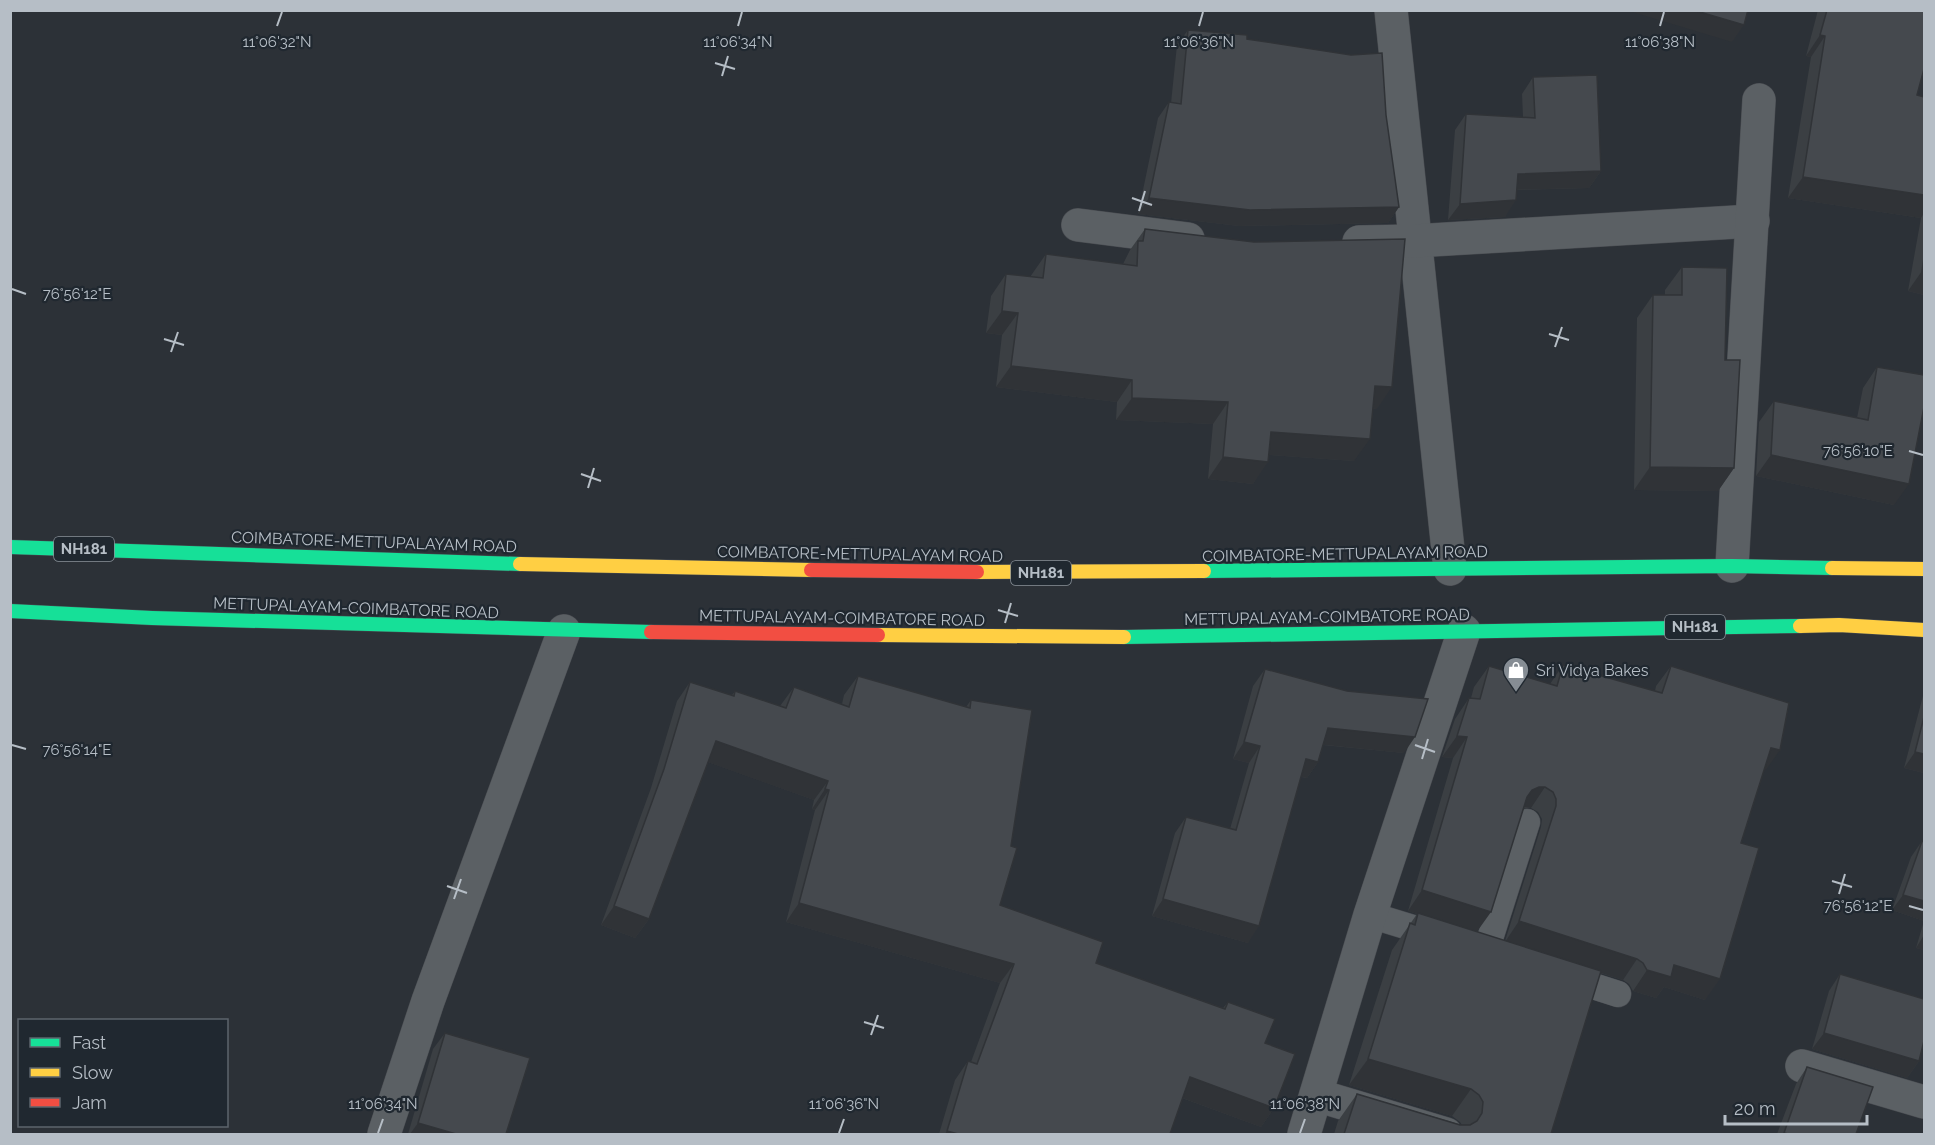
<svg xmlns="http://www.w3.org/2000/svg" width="1935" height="1145" viewBox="0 0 1935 1145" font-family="Raleway,sans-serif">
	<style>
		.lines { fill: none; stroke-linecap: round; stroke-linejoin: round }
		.lane-casing { stroke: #4a4d52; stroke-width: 27 }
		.street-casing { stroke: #4a4d52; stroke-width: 34 }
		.fast-casing { stroke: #484d53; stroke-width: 15 }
		.slow-casing { stroke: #484d53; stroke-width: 15 }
		.jam-casing { stroke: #484d53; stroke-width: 15 }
		.lane { stroke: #5b6064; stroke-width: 26 }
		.street { stroke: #5b6064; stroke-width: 33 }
		.fast { stroke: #16e098; stroke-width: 14 }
		.slow { stroke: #ffcf43; stroke-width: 14 }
		.jam { stroke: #f24e42; stroke-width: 14 }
		.wall { fill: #3b3f43; fill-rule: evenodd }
		.shaded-wall { fill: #303337 }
		.building { fill: #45494e; stroke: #303337; stroke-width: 1.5 }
		.ticks { fill: none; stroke: #b6bec6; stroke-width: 2 }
		.labels { text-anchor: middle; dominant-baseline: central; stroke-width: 4.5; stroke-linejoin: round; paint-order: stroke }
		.shield { fill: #202830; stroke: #899199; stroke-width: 1.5 }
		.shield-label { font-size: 15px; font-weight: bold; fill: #b6bec6 }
		.street-label { font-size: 16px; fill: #b6bec6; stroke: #202830 }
		.poi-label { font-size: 16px; fill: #b6bec6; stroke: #202830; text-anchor: start }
		.ticks-label { font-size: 15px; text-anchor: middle; fill: #b6bec6; stroke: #202830; stroke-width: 4.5; stroke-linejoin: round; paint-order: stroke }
	</style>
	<rect width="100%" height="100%" fill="#2c3137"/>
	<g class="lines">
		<g class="lane-casing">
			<g id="lane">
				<polyline points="1370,915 1442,937"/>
				<polyline points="1486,951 1527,822"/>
				<polyline points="1562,976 1618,994"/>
			</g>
		</g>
		<g class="street-casing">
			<g id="street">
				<polyline points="1391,10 1450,569"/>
				<polyline points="1078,225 1188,239"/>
				<polyline points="1359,242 1414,241 1753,221"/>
				<polyline points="1732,566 1759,100"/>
				<polyline points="1802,1066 1924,1102"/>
				<polyline points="1316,1095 1446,1134"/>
				<polyline points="384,1134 428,1001 564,631"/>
				<polyline points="1304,1134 1370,915 1464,631"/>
			</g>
		</g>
		<g class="fast-casing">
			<g id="fast">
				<polyline points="10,547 520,564"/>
				<polyline points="1204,571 1732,566 1832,568"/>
				<polyline points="10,611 152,618 651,632"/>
				<polyline points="1124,637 1800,626"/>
			</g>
		</g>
		<g class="slow-casing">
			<g id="slow">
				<polyline points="520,564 811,570"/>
				<polyline points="1832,568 1924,569"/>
				<polyline points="977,572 1204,571"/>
				<polyline points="1800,626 1839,625 1924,630"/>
				<polyline points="878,635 1124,637"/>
			</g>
		</g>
		<g class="jam-casing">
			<g id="jam">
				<polyline points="811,570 977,572"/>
				<polyline points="651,632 878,635"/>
			</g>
		</g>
		<use href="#lane" class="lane"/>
		<use href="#street" class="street"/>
		<use href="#fast" class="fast"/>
		<use href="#slow" class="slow"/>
		<use href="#jam" class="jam"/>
	</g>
	<g class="wall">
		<polygon points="1818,10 1924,10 1917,95 1924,97 1924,295 1908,291 1921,218 1788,198 1811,57 1806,56"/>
		<polygon points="1188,30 1247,39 1386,115 1399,207 1388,223 1239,226 1138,214 1158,118 1169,102 1171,103 1177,45"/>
		<polygon points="1533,77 1601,171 1589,188 1517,190 1505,217 1448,220 1455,130 1466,114 1523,117 1522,94"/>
		<polygon points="1145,229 1377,409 1372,409 1354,461 1269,455 1253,484 1208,479 1213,424 1116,420 1117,402 996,387 1002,335 986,333 991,296 1006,274 1030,277 1046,254 1123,264 1130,250"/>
		<polygon points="1682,267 1725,360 1734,468 1718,491 1634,490 1637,318 1653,295 1665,295 1665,290"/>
		<polygon points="1877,367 1894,505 1756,476 1759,422 1774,401 1857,418 1863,388"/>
		<path d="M1563 665 1655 691 1656 686 1671 666 1766 770H1764L1741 843 1705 1000 1664 987 1656 998 1633 991 1629 984 1623 980 1600 973 1551 1134H1334L1338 1121 1357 1094 1462 1125 1460 1122 1452 1116 1349 1085 1392 950 1417 914 1408 911 1453 758 1442 757 1455 719 1469 698H1471L1474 687 1489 666 1550 684ZM1524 808H1531L1538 812 1542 819 1541 827 1505 941 1477 932Z"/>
		<polygon points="1265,669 1404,753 1323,745 1318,762 1307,778 1301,777 1248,943 1152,916 1175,833 1186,817 1230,829 1249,763 1233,759 1253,686"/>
		<polygon points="858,676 966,707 971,700 1000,905 1096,963 1223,1008 1228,1002 1265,1043 1274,1108 1261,1127 1182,1098 1170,1134 939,1134 955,1080 968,1061 971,1062 1000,983 786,922 815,810 812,809 814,800 708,762 649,919 635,938 601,925 651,788 677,701 690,682 732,695 735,691 780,706 794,687 842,704 844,695"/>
		<polygon points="1924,692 1924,773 1904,768"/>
		<polygon points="1922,841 1924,842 1924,950 1916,948 1924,921 1892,910 1911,857"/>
		<polygon points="1840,974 1919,1061 1907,1078 1812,1049 1829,991"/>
		<polygon points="445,1033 506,1134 408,1134 433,1049"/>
		<polygon points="1807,1067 1856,1134 1777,1134 1796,1084"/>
	</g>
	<g class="shaded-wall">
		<polygon points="1626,10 1693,10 1744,25 1732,42"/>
		<polygon points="1820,35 1825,36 1811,57 1806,56"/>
		<polygon points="1601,171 1589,188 1507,190 1518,174"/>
		<polygon points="1803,177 1924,195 1924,213 1921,218 1788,198"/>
		<polygon points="1149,198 1399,207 1388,223 1239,226 1138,214"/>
		<polygon points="1516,200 1505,217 1448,220 1460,204"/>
		<polygon points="1922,271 1924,271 1924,295 1908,291"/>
		<polygon points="1002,311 1018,313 1002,335 986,333"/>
		<polygon points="1011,366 1132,380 1117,402 996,387"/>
		<polygon points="1375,386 1392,387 1377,409 1359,408"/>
		<polygon points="1132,398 1228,402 1213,424 1116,420"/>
		<polygon points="1271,432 1370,439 1354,461 1256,454"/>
		<polygon points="1771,455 1909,484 1894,505 1756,476"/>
		<polygon points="1223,457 1268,462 1253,484 1208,479"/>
		<polygon points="1650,467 1734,468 1718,491 1634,490"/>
		<polygon points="1328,728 1415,737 1404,753 1316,744"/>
		<polygon points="1457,736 1467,737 1453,758 1442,757"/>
		<polygon points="716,741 828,781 814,800 702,760"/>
		<polygon points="1244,742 1260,746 1249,763 1233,759"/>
		<polygon points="1771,748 1780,750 1766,770 1756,769"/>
		<polygon points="1915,752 1924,754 1924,773 1904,768"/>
		<polygon points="1306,759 1318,762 1307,778 1294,775"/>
		<polygon points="1539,787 1545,787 1531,808 1524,807 1517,811 1532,790"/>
		<polygon points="825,789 829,790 815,810 812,809"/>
		<polygon points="1422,890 1491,912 1476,933 1408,911"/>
		<polygon points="1903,895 1924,901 1924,921 1892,910"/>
		<polygon points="1163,899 1259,926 1248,943 1152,916"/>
		<polygon points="799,903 1014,964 1000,983 786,922"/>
		<polygon points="614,906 649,919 635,938 601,925"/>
		<polygon points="1519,921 1637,959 1623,980 1505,942"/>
		<polygon points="1924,935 1924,950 1916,948"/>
		<polygon points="1674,965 1720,979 1705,1000 1664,987 1656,998 1633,991 1647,970"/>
		<polygon points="1824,1033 1919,1061 1907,1078 1812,1049"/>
		<polygon points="1368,1059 1471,1089 1452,1116 1349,1085"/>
		<polygon points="1190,1077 1274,1108 1261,1127 1177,1096"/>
		<polygon points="418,1123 456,1134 410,1134"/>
		<polygon points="947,1131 958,1134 945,1134"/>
	</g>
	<g class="building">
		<polygon points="1693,10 1748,10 1744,25"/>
		<polygon points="1827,10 1924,10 1924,69 1917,95 1924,97 1924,195 1803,177 1825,36 1820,35"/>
		<polygon points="1188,30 1247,35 1247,39 1351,55 1382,53 1386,115 1399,207 1250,210 1149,198 1169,102 1181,104"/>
		<polygon points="1597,75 1601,171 1518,174 1516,200 1460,204 1466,114 1535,118 1533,77"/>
		<polygon points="1145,229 1254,242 1405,239 1392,387 1375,386 1370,439 1271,432 1268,462 1223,457 1228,402 1132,398 1132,380 1011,366 1018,313 1002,311 1006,274 1043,278 1046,254 1137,266 1138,241 1143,241"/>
		<polygon points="1924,258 1924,271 1922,271"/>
		<polygon points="1682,267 1727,268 1725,360 1740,360 1734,468 1650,467 1653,295 1682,295"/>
		<polygon points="1877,367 1924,375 1924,407 1909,484 1771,455 1774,401 1868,420"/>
		<polygon points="1563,665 1662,693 1671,666 1789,703 1780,750 1771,748 1741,843 1759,848 1720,979 1674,965 1671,977 1647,970 1643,963 1637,959 1519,921 1556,806 1556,799 1553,792 1545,787 1539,787 1532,790 1527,797 1491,912 1422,890 1467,737 1457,736 1469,698 1480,699 1489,666 1557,686"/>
		<polygon points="1265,669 1347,691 1428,699 1415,737 1328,728 1318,762 1306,759 1259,926 1163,899 1186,817 1236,830 1260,746 1244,742"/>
		<polygon points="858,676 970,708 971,700 1032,710 1011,846 1017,848 1000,905 1103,942 1096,963 1225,1009 1228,1002 1275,1019 1265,1043 1295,1054 1274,1108 1190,1077 1170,1134 958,1134 947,1131 968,1061 977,1064 1014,964 799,903 829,790 825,789 828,781 716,741 649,919 614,906 664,769 690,682 734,696 735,691 786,708 794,687 849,707"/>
		<polygon points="1924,717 1924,754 1915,752"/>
		<polygon points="1922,841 1924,842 1924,901 1903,895"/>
		<polygon points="1418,913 1601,971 1551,1134 1344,1134 1357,1094 1460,1125 1470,1125 1477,1121 1482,1113 1483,1102 1479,1095 1471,1089 1368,1059 1410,923 1415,925"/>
		<polygon points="1840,974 1924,999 1924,1041 1919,1061 1824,1033"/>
		<polygon points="445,1033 530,1058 506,1134 456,1134 418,1123"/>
		<polygon points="1807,1067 1873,1087 1856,1134 1788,1134 1784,1133"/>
	</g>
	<path class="ticks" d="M277 26 282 12M738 26 742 12M1199 26 1203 12M1660 26 1664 12M715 63 735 69M722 76 728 56M1132 198 1152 205M1139 211 1145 191M12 289 26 294M1549 334 1569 340M164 339 184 345M1555 347 1562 327M171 352 178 332M1909 451 1923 455M581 474 601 481M588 488 594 468M998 610 1018 616M1005 623 1011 603M12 745 26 749M1415 745 1435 752M1422 759 1428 739M1832 881 1852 887M447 886 467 893M1839 894 1845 874M454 899 461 879M1909 906 1923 910M864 1022 884 1028M871 1035 878 1015M378 1133 383 1119M839 1133 844 1119M1300 1133 1305 1119"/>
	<defs>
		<g id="shop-pin" transform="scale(1.35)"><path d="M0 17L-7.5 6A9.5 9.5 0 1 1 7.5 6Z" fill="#868d94" stroke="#202830"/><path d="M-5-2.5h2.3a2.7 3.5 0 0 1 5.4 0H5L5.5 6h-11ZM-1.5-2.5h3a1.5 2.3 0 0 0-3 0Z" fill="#fff"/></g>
	</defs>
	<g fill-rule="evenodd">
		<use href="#shop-pin" x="1516" y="670"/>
	</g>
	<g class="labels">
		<g class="shield">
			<rect x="54" y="537" width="60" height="24" rx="4.5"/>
			<rect x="1011" y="561" width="60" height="24" rx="4.5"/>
			<rect x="1665" y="615" width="60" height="24" rx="4.5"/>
		</g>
		<g class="shield-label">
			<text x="84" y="549">NH181</text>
			<text x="1041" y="573">NH181</text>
			<text x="1695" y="627">NH181</text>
		</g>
		<g class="street-label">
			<text transform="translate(374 542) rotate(2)">COIMBATORE-METTUPALAYAM ROAD</text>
			<text transform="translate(860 554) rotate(1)">COIMBATORE-METTUPALAYAM ROAD</text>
			<text transform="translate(1345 554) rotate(-1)">COIMBATORE-METTUPALAYAM ROAD</text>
			<text transform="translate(356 608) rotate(2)">METTUPALAYAM-COIMBATORE ROAD</text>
			<text transform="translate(1327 617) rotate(-1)">METTUPALAYAM-COIMBATORE ROAD</text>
			<text transform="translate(842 618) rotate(1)">METTUPALAYAM-COIMBATORE ROAD</text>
		</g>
		<g class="poi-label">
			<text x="1536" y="670">Sri Vidya Bakes</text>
		</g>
	</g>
	<g class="ticks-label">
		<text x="277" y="47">11°06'32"N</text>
		<text x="738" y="47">11°06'34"N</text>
		<text x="1199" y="47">11°06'36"N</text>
		<text x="1660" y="47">11°06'38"N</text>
		<text x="77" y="299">76°56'12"E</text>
		<text x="1858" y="456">76°56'10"E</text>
		<text x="77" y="755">76°56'14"E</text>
		<text x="1858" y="911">76°56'12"E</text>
		<text x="383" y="1109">11°06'34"N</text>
		<text x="844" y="1109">11°06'36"N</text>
		<text x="1305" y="1109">11°06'38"N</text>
	</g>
	<rect width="1935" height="1145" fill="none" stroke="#b6bec6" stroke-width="24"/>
	<rect x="18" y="1019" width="210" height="108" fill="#202830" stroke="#5c646c" stroke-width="1.5"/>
	<rect x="30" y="1038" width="30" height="9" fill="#16e098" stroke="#5c646c" stroke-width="1.5"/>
	<text x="72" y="1049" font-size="18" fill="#b6bec6">Fast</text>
	<rect x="30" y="1068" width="30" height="9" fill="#ffcf43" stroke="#5c646c" stroke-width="1.5"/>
	<text x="72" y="1079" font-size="18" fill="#b6bec6">Slow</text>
	<rect x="30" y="1098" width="30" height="9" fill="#f24e42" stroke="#5c646c" stroke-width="1.5"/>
	<text x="72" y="1109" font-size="18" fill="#b6bec6">Jam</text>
	<path d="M1725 1115v9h142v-9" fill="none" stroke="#b6bec6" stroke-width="3"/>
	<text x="1734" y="1115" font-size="18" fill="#b6bec6" stroke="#202830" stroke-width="4.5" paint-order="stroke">20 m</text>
</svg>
